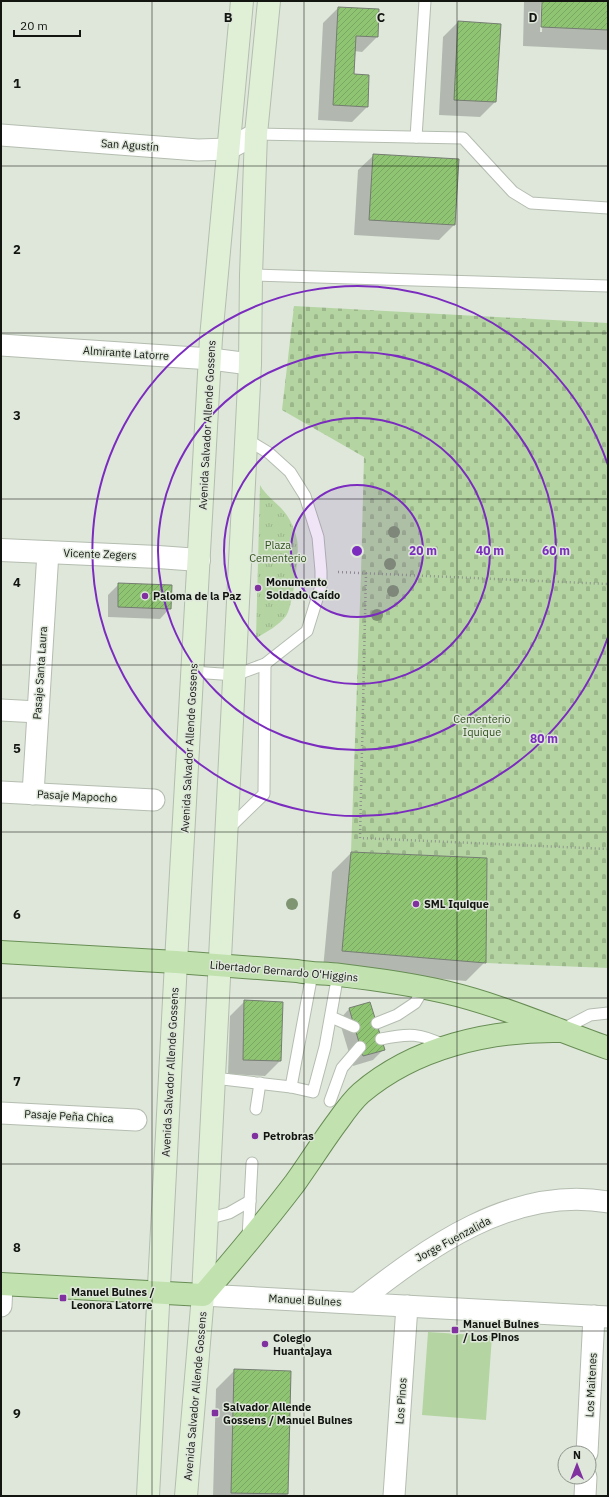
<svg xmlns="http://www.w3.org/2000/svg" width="609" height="1497" viewBox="0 0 609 1497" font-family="'IBM Plex Sans',sans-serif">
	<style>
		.green { fill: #b4d5a2 }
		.cemetery { fill: url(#cemetery-stones) }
		.park { fill: url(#park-tufts) }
		.shadow { fill: #0003 }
		.building { fill: url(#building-hatch); stroke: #757d72 }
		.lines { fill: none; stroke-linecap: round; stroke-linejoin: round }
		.service-casing { stroke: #b4bdb0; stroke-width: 13 }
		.minor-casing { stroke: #b4bdb0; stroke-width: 23 }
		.tertiary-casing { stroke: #b4bdb0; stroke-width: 24 }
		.secondary-casing { stroke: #b4bdb0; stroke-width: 24 }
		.primary-casing { stroke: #688d54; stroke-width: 24 }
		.path { stroke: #90968d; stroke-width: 2.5; stroke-dasharray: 1 3; stroke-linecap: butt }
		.service { stroke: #fff; stroke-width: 11 }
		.minor { stroke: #fff; stroke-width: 21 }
		.tertiary { stroke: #fff; stroke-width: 22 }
		.secondary { stroke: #e0f0d7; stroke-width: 22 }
		.primary { stroke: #c1e2af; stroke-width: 22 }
		.tree { fill: #7f9571 }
		.grid { fill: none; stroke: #121510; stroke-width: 1; stroke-opacity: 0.55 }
		.ring { fill: none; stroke: #7b2cbf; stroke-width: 2 }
		.poi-dot { fill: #8130a0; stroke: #dfe7db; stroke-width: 1.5 }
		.labels { text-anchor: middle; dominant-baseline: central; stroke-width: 3; stroke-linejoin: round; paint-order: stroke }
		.street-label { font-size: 11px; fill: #121510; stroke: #dfe7db }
		.park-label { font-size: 11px; fill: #30521b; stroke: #dfe7db }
		.poi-label { font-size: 11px; font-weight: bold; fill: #121510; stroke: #dfe7db; text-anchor: start }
		.grid-label { font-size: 13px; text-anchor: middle; font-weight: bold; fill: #121510; stroke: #dfe7db; stroke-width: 3; stroke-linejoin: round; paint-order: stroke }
		.centre { fill: #7b2cbf; stroke: #dfe7db; stroke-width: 2 }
		.ring-label { font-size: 12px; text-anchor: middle; font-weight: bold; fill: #7b2cbf; stroke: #dfe7db; stroke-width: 3; stroke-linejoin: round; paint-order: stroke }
	</style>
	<defs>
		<pattern id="cemetery-stones" width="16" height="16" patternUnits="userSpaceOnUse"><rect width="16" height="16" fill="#b4d5a2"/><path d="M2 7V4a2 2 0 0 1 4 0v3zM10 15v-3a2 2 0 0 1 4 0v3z" fill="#9ab68a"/></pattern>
		<pattern id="park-tufts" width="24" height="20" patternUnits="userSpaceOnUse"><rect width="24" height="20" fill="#b4d5a2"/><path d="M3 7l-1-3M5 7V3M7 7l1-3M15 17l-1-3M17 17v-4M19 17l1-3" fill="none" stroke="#9ab68a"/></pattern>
		<pattern id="building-hatch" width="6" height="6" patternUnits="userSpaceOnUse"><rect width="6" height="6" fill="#8fc472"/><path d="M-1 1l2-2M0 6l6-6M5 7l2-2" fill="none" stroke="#7aa862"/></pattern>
	</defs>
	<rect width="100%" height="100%" fill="#dfe7db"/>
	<polygon class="green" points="428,1332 492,1336 486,1420 422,1415"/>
	<polygon class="cemetery" points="294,306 608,323 608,968 486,963 487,858 351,852 361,573 364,457 282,410"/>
	<path class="park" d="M260 485C267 498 282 506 288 517 292 523 296 533 297 540 300 551 293 607 286 616 279 625 267 632 256 638Z"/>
	<g class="shadow">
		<polygon points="524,1 541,1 540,32 542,32 543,1 608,1 608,50 523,46"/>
		<polygon points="338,8 377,37 362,52 354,51 353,75 367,107 352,122 318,120 323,23"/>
		<polygon points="458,22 500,25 495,102 480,117 439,115 443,37"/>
		<polygon points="374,155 454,225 439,240 354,235 358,170"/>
		<polygon points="119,584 170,608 160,619 108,617 108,595"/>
		<polygon points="351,853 485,962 466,981 323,969 332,872"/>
		<polygon points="245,1001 280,1061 265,1076 228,1074 230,1016"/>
		<polygon points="349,1009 383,1050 373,1060 353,1066 339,1020"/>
		<polygon points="235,1370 287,1494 285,1496 213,1496 216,1389"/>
	</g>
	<g class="building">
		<polygon points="542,1 608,1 608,30 541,27"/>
		<polygon points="338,7 379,9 378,37 356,36 354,74 369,75 368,107 333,105"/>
		<polygon points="458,21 501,24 496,102 454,100"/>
		<polygon points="373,154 459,159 455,225 369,220"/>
		<polygon points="118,583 172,585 171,609 118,607"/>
		<polygon points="351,852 487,858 486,963 342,951"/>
		<polygon points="244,1000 283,1002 281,1061 243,1060"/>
		<polygon points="370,1002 385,1050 363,1056 349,1008"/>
		<polygon points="234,1369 291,1371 288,1494 231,1493"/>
	</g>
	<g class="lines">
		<g class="service-casing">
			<g id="service">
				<polyline points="256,134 463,138 513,192 531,203 608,208"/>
				<polyline points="416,137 425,1"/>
				<polyline points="251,275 608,286"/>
				<polyline points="193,672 235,675 265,664 307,631 321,586 321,571 318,537 305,496 290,472 269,453 246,439"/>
				<polyline points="228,829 264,794 265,664"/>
				<polyline points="331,1017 354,1027"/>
				<polyline points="377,1023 397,1015 415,1003 424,988"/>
				<polyline points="561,1030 590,1015 608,1013"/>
				<path d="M381 1039C409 1033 420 1033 446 1046"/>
				<polyline points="214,1078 291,1087 313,1092 325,1047 338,974"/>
				<polyline points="291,1087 312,974"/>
				<polyline points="330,1101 342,1068 360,1047"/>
				<polyline points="256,1109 260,1083"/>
				<polyline points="207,1219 229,1213 250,1201"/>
				<polyline points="248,1238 252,1163"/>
			</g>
		</g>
		<g class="minor-casing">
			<g id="minor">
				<polyline points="1,135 198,150 228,149 256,134"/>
				<polyline points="1,345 211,359 250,364"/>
				<polyline points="1,710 38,712"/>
				<polyline points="1,792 154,800"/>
				<polyline points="33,794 48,552"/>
				<polyline points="1,1113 136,1120"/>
				<polyline points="203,1295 608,1317"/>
				<path d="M357 1303C427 1248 513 1185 608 1202"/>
				<polyline points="1,1306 2,1284"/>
				<polyline points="587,1453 594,1316"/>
				<polyline points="394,1496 407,1306"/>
				<polyline points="585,1496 586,1477"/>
			</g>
		</g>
		<g class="tertiary-casing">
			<polyline id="tertiary" points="1,550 158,557 199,560"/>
		</g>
		<g class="secondary-casing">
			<g id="secondary">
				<polyline points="148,1496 176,962 211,338 242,1"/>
				<polyline points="186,1496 203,1295 250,364 251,275 256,134 269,1"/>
			</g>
		</g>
		<g class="primary-casing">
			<g id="primary">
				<path d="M1 952 176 962 297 971C312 974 325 973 340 975 374 979 410 984 445 992 501 1005 554 1029 608 1048"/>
				<path d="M1 1284 203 1295C235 1258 266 1221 295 1183 310 1162 323 1141 338 1121 345 1111 353 1100 361 1093 415 1047 490 1030 559 1031"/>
			</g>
		</g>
		<g class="path">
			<polyline points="338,572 608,584"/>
			<polyline points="366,573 360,838 608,849"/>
		</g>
		<use href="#service" class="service"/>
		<use href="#minor" class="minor"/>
		<use href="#tertiary" class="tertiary"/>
		<use href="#secondary" class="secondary"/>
		<use href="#primary" class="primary"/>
	</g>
	<g class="tree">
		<circle cx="394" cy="532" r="6"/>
		<circle cx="390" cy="564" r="6"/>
		<circle cx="393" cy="591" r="6"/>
		<circle cx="377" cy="615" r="6"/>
		<circle cx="292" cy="904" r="6"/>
	</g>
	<path class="grid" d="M152 1V1496M304 1V1496M457 1V1496M1 166H608M1 333H608M1 499H608M1 665H608M1 832H608M1 998H608M1 1164H608M1 1331H608"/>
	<circle cx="357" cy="551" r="66" fill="#7b2cbf" fill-opacity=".12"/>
	<g class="ring">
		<circle cx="357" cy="551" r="66"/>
		<circle cx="357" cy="551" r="133"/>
		<circle cx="357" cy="551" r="199"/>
		<path d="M608 637A265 265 0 1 1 608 465"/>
	</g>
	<g class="poi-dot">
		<circle cx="258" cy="588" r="4"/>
		<circle cx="145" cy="596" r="4"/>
		<circle cx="416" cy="904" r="4"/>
		<circle cx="255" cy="1136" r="4"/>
		<rect x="59" y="1294" width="8" height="8" rx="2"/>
		<rect x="451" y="1326" width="8" height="8" rx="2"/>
		<circle cx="265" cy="1344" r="4"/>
		<rect x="211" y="1409" width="8" height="8" rx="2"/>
	</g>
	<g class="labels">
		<g class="street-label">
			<text transform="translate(130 145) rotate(4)">San Agustín</text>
			<text transform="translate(126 353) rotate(4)">Almirante Latorre</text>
			<text transform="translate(207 425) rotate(-87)">Avenida Salvador Allende Gossens</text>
			<text transform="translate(100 554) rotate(2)">Vicente Zegers</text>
			<text transform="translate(40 673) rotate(-86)">Pasaje Santa Laura</text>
			<text transform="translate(189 748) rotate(-87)">Avenida Salvador Allende Gossens</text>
			<text transform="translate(77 796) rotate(3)">Pasaje Mapocho</text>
			<text transform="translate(284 971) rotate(5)">Libertador Bernardo O'Higgins</text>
			<text transform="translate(170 1072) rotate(-87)">Avenida Salvador Allende Gossens</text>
			<text transform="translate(69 1116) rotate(3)">Pasaje Peña Chica</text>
			<text transform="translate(453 1239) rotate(-28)">Jorge Fuenzalida</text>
			<text transform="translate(305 1300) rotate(3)">Manuel Bulnes</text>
			<text transform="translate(591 1385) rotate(-87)">Los Maitenes</text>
			<text transform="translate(195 1396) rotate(-85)">Avenida Salvador Allende Gossens</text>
			<text transform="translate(401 1401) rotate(-86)">Los Pinos</text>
		</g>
		<g class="park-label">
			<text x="278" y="545">Plaza<tspan x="278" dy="13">Cementerio</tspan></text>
			<text x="482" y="719">Cementerio<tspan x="482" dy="13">Iquique</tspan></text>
		</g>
		<g class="poi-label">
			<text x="266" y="582">Monumento<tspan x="266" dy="13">Soldado Caído</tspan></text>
			<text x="153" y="596">Paloma de la Paz</text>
			<text x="424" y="904">SML Iquique</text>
			<text x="263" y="1136">Petrobras</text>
			<text x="71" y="1292">Manuel Bulnes /<tspan x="71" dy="13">Leonora Latorre</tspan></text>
			<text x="463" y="1324">Manuel Bulnes<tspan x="463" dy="13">/ Los Pinos</tspan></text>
			<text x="273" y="1338">Colegio<tspan x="273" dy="13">Huantajaya</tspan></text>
			<text x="223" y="1407">Salvador Allende<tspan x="223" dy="13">Gossens / Manuel Bulnes</tspan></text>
		</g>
	</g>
	<g class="grid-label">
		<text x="228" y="22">B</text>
		<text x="381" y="22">C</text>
		<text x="533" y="22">D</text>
		<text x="17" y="88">1</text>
		<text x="17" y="254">2</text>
		<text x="17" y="420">3</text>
		<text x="17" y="587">4</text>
		<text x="17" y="753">5</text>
		<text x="17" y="919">6</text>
		<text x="17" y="1086">7</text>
		<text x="17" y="1252">8</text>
		<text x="17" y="1418">9</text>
	</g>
	<circle cx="357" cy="551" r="6" class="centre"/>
	<g class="ring-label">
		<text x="423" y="555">20 m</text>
		<text x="490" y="555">40 m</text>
		<text x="556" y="555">60 m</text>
		<text x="544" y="743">80 m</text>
	</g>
	<rect width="609" height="1497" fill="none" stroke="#121510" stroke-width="4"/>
	<g transform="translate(577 1465)"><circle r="19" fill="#dfe7db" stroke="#8d938a"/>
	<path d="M0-3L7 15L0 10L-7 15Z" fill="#8130a0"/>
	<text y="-6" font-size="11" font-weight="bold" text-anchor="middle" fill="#121510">N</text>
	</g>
	<path d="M14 30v6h66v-6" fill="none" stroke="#121510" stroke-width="2"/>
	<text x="20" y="30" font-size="12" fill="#121510" stroke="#dfe7db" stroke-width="3" paint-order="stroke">20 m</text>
</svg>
